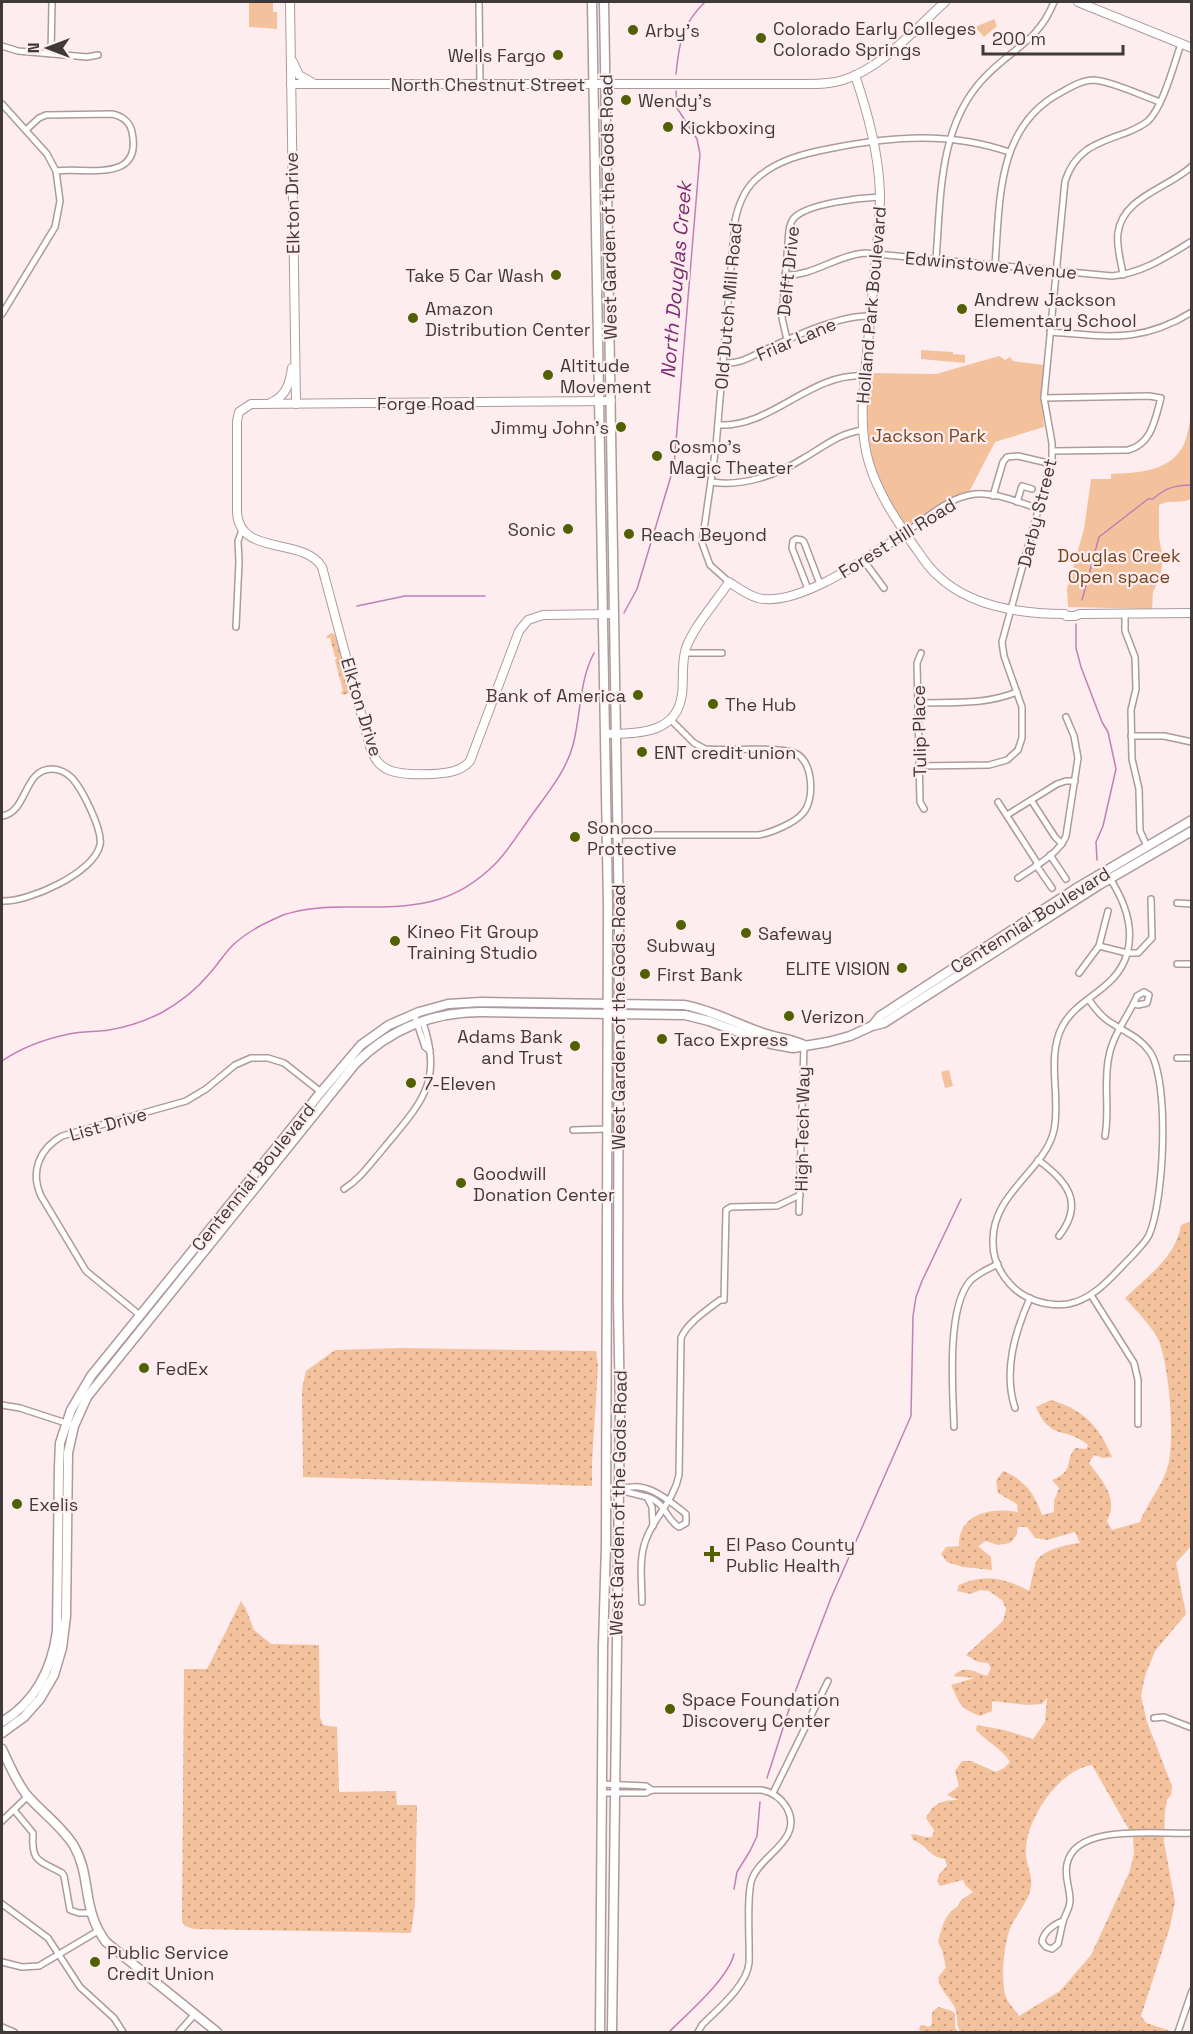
<svg xmlns="http://www.w3.org/2000/svg" width="1193" height="2034" viewBox="0 0 1193 2034" font-family="'Space Grotesk',sans-serif">
	<style>
		.grass { fill: url(#grass-dots); fill-rule: evenodd }
		.green { fill: #f4c19d }
		.lines { fill: none; stroke-linecap: round; stroke-linejoin: round }
		.stream { stroke: #c17fb6; stroke-width: 1.5 }
		.street-casing { stroke: #ad9a9b; stroke-width: 8 }
		.secondary-casing { stroke: #ad9a9b; stroke-width: 10 }
		.primary-casing { stroke: #ad9a9b; stroke-width: 11 }
		.street { stroke: #fff; stroke-width: 5 }
		.secondary { stroke: #fff; stroke-width: 8 }
		.primary { stroke: #fff; stroke-width: 8 }
		.poi-dot { fill: #516002; stroke: #feedee; stroke-width: 2 }
		.labels { text-anchor: middle; dominant-baseline: central; stroke-width: 4.5; stroke-linejoin: round; paint-order: stroke }
		.poi-label { font-size: 18px; fill: #403939; stroke: #feedee; text-anchor: start }
		.street-label { font-size: 18px; fill: #403939; stroke: #feedee }
		.park-label { font-size: 18px; fill: #74451f; stroke: #feedee }
		.water-label { font-size: 20px; font-style: italic; fill: #7c2d72; stroke: #feedee }
	</style>
	<defs>
		<pattern id="grass-dots" width="8" height="8" patternUnits="userSpaceOnUse" patternTransform="scale(1.5)"><rect width="8" height="8" fill="#f4c19d"/><path d="M2 2h.1M6 6h.1" fill="none" stroke="#c79e81" stroke-width="1.8" stroke-linecap="round"/></pattern>
	</defs>
	<rect width="100%" height="100%" fill="#feedee"/>
	<g class="grass">
		<polygon points="332,633 336,636 350,688 349,693 344,695 340,693 343,691 335,660 337,657 335,657 330,638 326,638 328,635"/>
		<path d="M1191 1221 1192 1545 1176 1563 1186 1614 1155 1651 1145 1676 1141 1696 1147 1722 1172 1786 1171 1795 1167 1800 1165 1811 1164 1842 1175 1902 1170 1927 1141 2016 1146 2023 1174 2032H960C956 2023 958 2016 955 2008 950 1997 940 1991 938 1978L946 1967 942 1950 938 1942C943 1926 943 1916 958 1906L960 1901 973 1892 965 1885 963 1880 940 1886 937 1881 940 1873 947 1866 945 1859C927 1856 929 1846 913 1840L911 1834C918 1834 926 1839 932 1837L934 1830 926 1818C934 1803 941 1800 958 1800L947 1795 959 1786 955 1771 962 1761H971L996 1772 1004 1768 1010 1762C1001 1748 987 1742 976 1730L977 1725 1004 1730 1033 1739 1045 1722 1047 1698 1042 1704 1027 1705 992 1701V1711L980 1716C958 1707 961 1705 951 1685L974 1678 953 1676C965 1664 974 1672 987 1676L991 1668 988 1663 978 1662 966 1655 1003 1621 1006 1609 1002 1600 989 1591 980 1590 971 1594 957 1591 959 1585C984 1573 1006 1578 1029 1591 1031 1584 1034 1568 1036 1562 1041 1550 1069 1544 1080 1543L1075 1532 1047 1540 1035 1538 1027 1527H1018L1016 1536 1010 1543 998 1545 986 1541 978 1546 991 1557 992 1570 963 1567 947 1562 941 1554 946 1547 959 1546C958 1513 992 1507 1018 1512L1017 1504 998 1493 996 1481 1003 1471C1024 1479 1035 1494 1042 1515L1054 1512V1501L1059 1488 1052 1480C1076 1470 1063 1464 1075 1448L1086 1449 1088 1445C1065 1426 1050 1441 1036 1407L1051 1400C1084 1410 1099 1426 1112 1457L1103 1458 1094 1455 1089 1463C1103 1482 1119 1498 1107 1521L1112 1530 1140 1522C1147 1503 1161 1488 1167 1469 1176 1442 1169 1367 1159 1341 1155 1330 1134 1308 1125 1298 1148 1276 1176 1257 1181 1225ZM1092 1765 1133 1837 1134 1854 1129 1873 1091 1955 1060 1991 1019 2016C1015 2010 1008 2003 1006 1997 1000 1980 1004 1940 1012 1924 1018 1913 1029 1900 1031 1887 1033 1874 1024 1861 1026 1847 1029 1816 1059 1770 1092 1765Z"/>
		<polygon points="400,1348 596,1351 598,1366 592,1463 592,1486 303,1477 302,1389 306,1371 335,1350"/>
		<polygon points="241,1601 246,1609 254,1630 271,1644 319,1645 320,1717 323,1725 337,1727 339,1792 396,1791 397,1805 417,1805 415,1905 411,1933 194,1929 185,1926 182,1921 184,1669 207,1669"/>
		<path d="M939 2007 952 2011 955 2014V2027L958 2032H924L919 2030 920 2026 924 2025 928 2027 932 2025C933 2018 928 2012 939 2007Z"/>
	</g>
	<g class="green">
		<polygon points="249,2 273,2 273,12 277,12 277,29 249,27"/>
		<polygon points="994,19 997,26 984,37 975,27"/>
		<polygon points="921,350 953,352 953,354 965,355 965,363 921,359"/>
		<path d="M999 356 1005 360 1010 357 1013 361 1044 365 1041 395 1044 427 995 442 969 492 951 498 906 527C869 475 864 436 869 373L936 374Z"/>
		<path d="M1191 416V499C1181 504 1170 499 1159 505V538L1163 558 1160 579 1153 591 1152 609 1068 607 1067 589 1084 529 1091 479H1111V474C1135 473 1168 472 1182 448 1187 440 1189 425 1191 416Z"/>
		<polygon points="949,1070 953,1086 945,1088 941,1072"/>
	</g>
	<g class="lines">
		<g class="stream">
			<path d="M676 74C679 43 682 24 705 2"/>
			<path d="M1082 600 1099 537 1148 499H1153C1165 488 1175 485 1192 485"/>
			<polyline points="357,606 405,596 485,596"/>
			<polyline points="624,613 637,589 674,466 700,154 697,139 677,108 676,91"/>
			<polyline points="1076,624 1076,648 1081,667 1102,722 1108,732 1116,769 1103,826 1096,842 1097,860"/>
			<path d="M2 1061C21 1048 45 1039 69 1034 82 1031 96 1032 109 1030 127 1027 145 1021 161 1013 179 1003 197 989 210 973 218 964 224 954 233 945 248 931 265 923 283 915 304 908 324 907 346 907 406 907 451 910 497 862 509 849 519 833 529 819 545 796 566 772 573 745 581 715 579 681 594 653"/>
			<polyline points="767,1778 792,1700 831,1598 911,1416 913,1316 916,1297 922,1281 961,1199"/>
			<polyline points="734,1889 737,1872 750,1851 757,1836 760,1802"/>
			<path d="M669 2032C688 2013 728 1979 734 1954"/>
		</g>
		<g class="street-casing">
			<g id="street">
				<polyline points="479,2 480,84"/>
				<polyline points="2,46 18,51 87,57 98,55"/>
				<polyline points="51,54 52,2"/>
				<polyline points="2,104 47,154 56,171 60,201 55,227 2,314"/>
				<path d="M26 130 39 118 46 115 112 114C122 116 130 122 132 132 143 184 86 167 56 171"/>
				<path d="M936 259C941 198 938 126 984 78 1011 49 1038 42 1054 2"/>
				<path d="M995 265C1000 202 996 127 1060 93 1071 87 1082 80 1094 80 1111 81 1143 96 1160 102"/>
				<path d="M785 275C814 276 837 255 865 253L1112 276C1143 273 1166 257 1192 241"/>
				<path d="M1123 275C1121 261 1116 246 1118 233 1122 197 1169 188 1192 166"/>
				<path d="M1050 332C1106 336 1141 344 1192 312"/>
				<path d="M787 340 782 318 789 230C790 225 791 220 795 217 811 203 859 198 880 197"/>
				<path d="M723 363C742 364 751 356 767 349 795 336 840 315 870 316"/>
				<path d="M1044 398 1149 396 1161 398C1155 419 1152 444 1128 450L1053 451"/>
				<path d="M718 425C772 428 810 372 865 376"/>
				<path d="M711 482C743 487 777 475 804 458 825 446 837 434 863 430"/>
				<polyline points="993,496 1003,462 1007,457 1018,456 1052,464"/>
				<polyline points="1017,502 1022,486 1032,489"/>
				<path d="M905 533C926 519 948 497 975 494 996 492 1020 503 1040 509"/>
				<polyline points="864,561 884,588"/>
				<path d="M729 582 710 565 702 543 716 446 735 221C738 206 743 192 754 181 775 160 806 153 833 148 893 136 951 132 1009 152"/>
				<polyline points="808,589 792,548 793,541 796,539 802,540 804,542 820,584"/>
				<polyline points="1125,614 1125,631 1135,657 1136,689 1131,710 1132,759 1139,789 1140,831 1147,846"/>
				<polyline points="236,627 239,562 238,541 242,530"/>
				<polyline points="685,653 722,653"/>
				<polyline points="921,653 917,663 920,802 924,809"/>
				<path d="M918 703C952 702 985 705 1017 692"/>
				<polyline points="1131,736 1164,736 1192,742"/>
				<path d="M919 766 989 765 1007 760 1018 750 1022 738V707L1004 656 1002 642 1052 459V443L1044 398 1065 181C1076 148 1098 143 1128 132 1135 129 1142 126 1148 121 1163 107 1174 64 1181 44"/>
				<polyline points="1031,800 1055,837 1062,844"/>
				<polyline points="998,802 1038,864"/>
				<polyline points="1007,815 1057,784 1066,781 1075,781"/>
				<path d="M2 816C28 812 23 769 52 769 59 769 67 773 72 778 82 789 103 830 100 845 94 873 29 902 2 901"/>
				<path d="M607 835H758C771 833 795 823 803 813 815 799 813 764 797 754 784 746 724 751 705 749L694 743 670 719"/>
				<polyline points="1050,855 1066,879"/>
				<polyline points="1036,865 1052,888"/>
				<path d="M1018 878C1035 866 1058 855 1066 836L1078 758 1074 736 1066 717"/>
				<polyline points="1177,903 1192,904"/>
				<polyline points="1099,946 1127,953 1138,953 1152,938 1151,899"/>
				<polyline points="1177,964 1192,964"/>
				<polyline points="1079,973 1099,946 1108,911"/>
				<path d="M1089 1000C1094 1007 1100 1015 1107 1020 1122 1031 1139 1036 1150 1052 1170 1082 1164 1202 1149 1235 1145 1243 1138 1249 1132 1256 1113 1275 1095 1299 1068 1304 1048 1307 1024 1300 1010 1284 1000 1273 993 1258 993 1243 991 1193 1045 1171 1054 1130 1061 1097 1046 1058 1062 1027 1077 997 1116 991 1127 954 1135 926 1124 900 1109 877"/>
				<polyline points="414,1014 425,1047 430,1051"/>
				<polyline points="1177,1058 1192,1058"/>
				<polyline points="573,1130 608,1129"/>
				<path d="M1105 1136C1110 1110 1103 1082 1109 1056 1113 1034 1129 1015 1137 996L1144 992 1149 995 1147 1003 1138 1005 1134 1003"/>
				<path d="M1038 1160C1067 1181 1085 1203 1059 1236"/>
				<path d="M344 1189C360 1179 370 1164 383 1149 420 1104 445 1082 422 1020"/>
				<polyline points="799,1212 804,1045"/>
				<polyline points="1091,1295 1134,1363 1138,1380 1138,1424"/>
				<path d="M141 1316 86 1271 41 1196C30 1172 39 1149 62 1136L186 1101 206 1089 235 1065 251 1058H268L284 1063 321 1092"/>
				<polyline points="2,1405 20,1408 69,1424"/>
				<path d="M1015 1408C1003 1371 1015 1332 1030 1298"/>
				<path d="M954 1427C953 1391 946 1309 970 1281 978 1273 988 1269 998 1264"/>
				<path d="M619 1490C645 1479 666 1498 686 1514V1523L679 1527C665 1519 666 1502 647 1497"/>
				<polyline points="619,1490 647,1497 652,1507 653,1526"/>
				<path d="M642 1602C642 1580 638 1558 647 1537 656 1515 674 1500 679 1475L681 1338C687 1323 707 1310 720 1300H724L726 1210 731 1207 777 1206 800 1195"/>
				<polyline points="1154,1718 1164,1717 1192,1728"/>
				<polyline points="602,1784 646,1786 652,1790"/>
				<path d="M601 1793H646L652 1790H761C773 1792 781 1798 787 1808 804 1840 761 1854 752 1879 746 1894 750 1944 749 1963 747 1985 718 2009 702 2025L698 2032"/>
				<polyline points="773,1793 828,1681"/>
				<path d="M14 1810 33 1833C31 1863 39 1860 62 1873L64 1876 70 1910 79 1913H90"/>
				<polyline points="2,1821 28,1796"/>
				<polyline points="2,1904 48,1938 80,1987 114,2018 123,2032"/>
				<path d="M1063 1921C1054 1924 1043 1932 1042 1942L1046 1947 1052 1949 1058 1944C1060 1937 1061 1929 1063 1922 1065 1914 1070 1909 1070 1900 1070 1888 1064 1877 1067 1864 1075 1822 1160 1835 1192 1833"/>
				<polyline points="2,1962 22,1967 39,1966 98,1931"/>
				<polyline points="2,2027 14,2032"/>
				<polyline points="179,2032 194,2015"/>
				<polyline points="1178,2032 1192,1991"/>
			</g>
		</g>
		<g class="secondary-casing">
			<g id="secondary">
				<polyline points="290,2 296,404"/>
				<polyline points="1078,2 1192,48"/>
				<polyline points="293,62 299,75 313,83"/>
				<path d="M855 75C868 114 879 154 880 195 880 220 877 244 875 268 872 300 869 332 866 364 863 397 859 430 869 463 878 493 895 518 912 543 920 554 927 566 937 575 970 607 1021 614 1065 614L1066 616H1075L1080 614 1192 613"/>
				<path d="M291 84H806C819 84 831 84 843 80 882 68 915 29 945 2"/>
				<path d="M611 401 251 404 239 412 237 421V512C239 557 303 536 322 567L371 750C375 759 379 766 389 770 402 776 441 775 454 771 461 769 466 766 470 761L519 631 528 620 543 615 614 614"/>
				<path d="M272 402C286 396 290 383 292 368"/>
				<path d="M605 734C637 733 677 735 682 694 684 678 681 663 686 648 694 626 716 602 729 582 738 588 747 595 758 598 799 608 871 555 905 533"/>
			</g>
		</g>
		<g class="primary-casing">
			<g id="primary">
				<polyline points="592,2 608,906 606,1545 603,1646 600,2032"/>
				<polyline points="604,2 619,922 618,1300 620,1409 612,2032"/>
				<polyline points="873,1025 880,1016 1075,889 1192,820"/>
				<path d="M2 1722C35 1702 52 1669 57 1631L59 1467 60 1443 71 1410 91 1376 321 1092 361 1045 389 1025 419 1012 448 1004 481 1002 684 1005C712 1010 736 1024 763 1033 777 1038 791 1039 804 1045"/>
				<path d="M2 1733 24 1717 40 1699 54 1675 62 1648 66 1616 68 1453 74 1426 87 1397 355 1064C390 1029 432 1012 481 1012L685 1015 709 1021 771 1044 793 1048 828 1042 850 1036 872 1026 884 1023 1099 885 1192 831"/>
				<path d="M2 1749C9 1764 16 1781 26 1794 41 1812 62 1826 74 1846 92 1877 81 1909 106 1942L217 2032"/>
			</g>
		</g>
		<use href="#street" class="street"/>
		<use href="#secondary" class="secondary"/>
		<use href="#primary" class="primary"/>
	</g>
	<g class="poi-dot">
		<circle cx="633" cy="30" r="6"/>
		<circle cx="761" cy="38" r="6"/>
		<circle cx="558" cy="55" r="6"/>
		<circle cx="626" cy="100" r="6"/>
		<circle cx="668" cy="127" r="6"/>
		<circle cx="556" cy="275" r="6"/>
		<circle cx="962" cy="309" r="6"/>
		<circle cx="413" cy="318" r="6"/>
		<circle cx="548" cy="375" r="6"/>
		<circle cx="621" cy="427" r="6"/>
		<circle cx="657" cy="456" r="6"/>
		<circle cx="568" cy="529" r="6"/>
		<circle cx="629" cy="534" r="6"/>
		<circle cx="638" cy="695" r="6"/>
		<circle cx="713" cy="704" r="6"/>
		<circle cx="642" cy="752" r="6"/>
		<circle cx="575" cy="837" r="6"/>
		<circle cx="681" cy="925" r="6"/>
		<circle cx="746" cy="933" r="6"/>
		<circle cx="395" cy="941" r="6"/>
		<circle cx="902" cy="968" r="6"/>
		<circle cx="645" cy="974" r="6"/>
		<circle cx="789" cy="1016" r="6"/>
		<circle cx="662" cy="1039" r="6"/>
		<circle cx="575" cy="1046" r="6"/>
		<circle cx="411" cy="1083" r="6"/>
		<circle cx="461" cy="1183" r="6"/>
		<circle cx="144" cy="1368" r="6"/>
		<circle cx="17" cy="1504" r="6"/>
		<path d="M709 1545h6v6h6v6h-6v6h-6v-6h-6v-6h6z"/>
		<circle cx="670" cy="1709" r="6"/>
		<circle cx="95" cy="1962" r="6"/>
	</g>
	<g class="labels">
		<g class="poi-label">
			<text x="773" y="28">Colorado Early Colleges<tspan x="773" dy="21">Colorado Springs</tspan></text>
			<text x="645" y="30">Arby's</text>
			<text x="546" y="55" text-anchor="end">Wells Fargo</text>
			<text x="638" y="100">Wendy's</text>
			<text x="680" y="127">Kickboxing</text>
			<text x="544" y="275" text-anchor="end">Take 5 Car Wash</text>
			<text x="974" y="299">Andrew Jackson<tspan x="974" dy="21">Elementary School</tspan></text>
			<text x="425" y="308">Amazon<tspan x="425" dy="21">Distribution Center</tspan></text>
			<text x="560" y="365">Altitude<tspan x="560" dy="21">Movement</tspan></text>
			<text x="609" y="427" text-anchor="end">Jimmy John's</text>
			<text x="669" y="446">Cosmo's<tspan x="669" dy="21">Magic Theater</tspan></text>
			<text x="556" y="529" text-anchor="end">Sonic</text>
			<text x="641" y="534">Reach Beyond</text>
			<text x="626" y="695" text-anchor="end">Bank of America</text>
			<text x="725" y="704">The Hub</text>
			<text x="654" y="752">ENT credit union</text>
			<text x="587" y="827">Sonoco<tspan x="587" dy="21">Protective</tspan></text>
			<text x="407" y="931">Kineo Fit Group<tspan x="407" dy="21">Training Studio</tspan></text>
			<text x="758" y="933">Safeway</text>
			<text x="681" y="945" text-anchor="middle">Subway</text>
			<text x="890" y="968" text-anchor="end">ELITE VISION</text>
			<text x="657" y="974">First Bank</text>
			<text x="801" y="1016">Verizon</text>
			<text x="563" y="1036" text-anchor="end">Adams Bank<tspan x="563" dy="21">and Trust</tspan></text>
			<text x="674" y="1039">Taco Express</text>
			<text x="423" y="1083">7-Eleven</text>
			<text x="473" y="1173">Goodwill<tspan x="473" dy="21">Donation Center</tspan></text>
			<text x="156" y="1368">FedEx</text>
			<text x="29" y="1504">Exelis</text>
			<text x="726" y="1544">El Paso County<tspan x="726" dy="21">Public Health</tspan></text>
			<text x="682" y="1699">Space Foundation<tspan x="682" dy="21">Discovery Center</tspan></text>
			<text x="107" y="1952">Public Service<tspan x="107" dy="21">Credit Union</tspan></text>
		</g>
		<g class="street-label">
			<text x="488" y="84">North Chestnut Street</text>
			<text transform="translate(292 203) rotate(-91)">Elkton Drive</text>
			<text transform="translate(608 207) rotate(-91)">West Garden of the Gods Road</text>
			<text transform="translate(991 265) rotate(5)">Edwinstowe Avenue</text>
			<text transform="translate(788 271) rotate(-84)">Delft Drive</text>
			<text transform="translate(871 305) rotate(-85)">Holland Park Boulevard</text>
			<text transform="translate(728 306) rotate(-85)">Old Dutch Mill Road</text>
			<text transform="translate(796 339) rotate(-23)">Friar Lane</text>
			<text x="426" y="403">Forge Road</text>
			<text transform="translate(1037 513) rotate(-76)">Darby Street</text>
			<text transform="translate(897 538) rotate(-32)">Forest Hill Road</text>
			<text transform="translate(362 707) rotate(73)">Elkton Drive</text>
			<text transform="translate(919 731) rotate(-91)">Tulip Place</text>
			<text transform="translate(1030 920) rotate(-32)">Centennial Boulevard</text>
			<text transform="translate(618 1017) rotate(-90)">West Garden of the Gods Road</text>
			<text transform="translate(108 1124) rotate(-16)">List Drive</text>
			<text transform="translate(802 1129) rotate(-89)">High Tech Way</text>
			<text transform="translate(253 1177) rotate(-51)">Centennial Boulevard</text>
			<text transform="translate(618 1503) rotate(-89)">West Garden of the Gods Road</text>
		</g>
		<g class="park-label">
			<text x="929" y="435">Jackson Park</text>
			<text x="1119" y="555">Douglas Creek<tspan x="1119" dy="21">Open space</tspan></text>
		</g>
		<g class="water-label">
			<text transform="translate(676 280) rotate(-85)">North Douglas Creek</text>
		</g>
	</g>
	<rect width="1193" height="2034" fill="none" stroke="#403939" stroke-width="6"/>
	<g transform="translate(48 48) rotate(270)" stroke="#feedee" stroke-width="4.5" paint-order="stroke">
	<path d="M0-4.5L10 22L0 15L-10 22Z" fill="#403939"/>
	<text y="-9" font-size="16" font-weight="bold" text-anchor="middle" fill="#403939">N</text>
	</g>
	<path d="M983 45v9h140v-9" fill="none" stroke="#403939" stroke-width="3"/>
	<text x="992" y="45" font-size="18" fill="#403939" stroke="#feedee" stroke-width="4.5" paint-order="stroke">200 m</text>
</svg>
